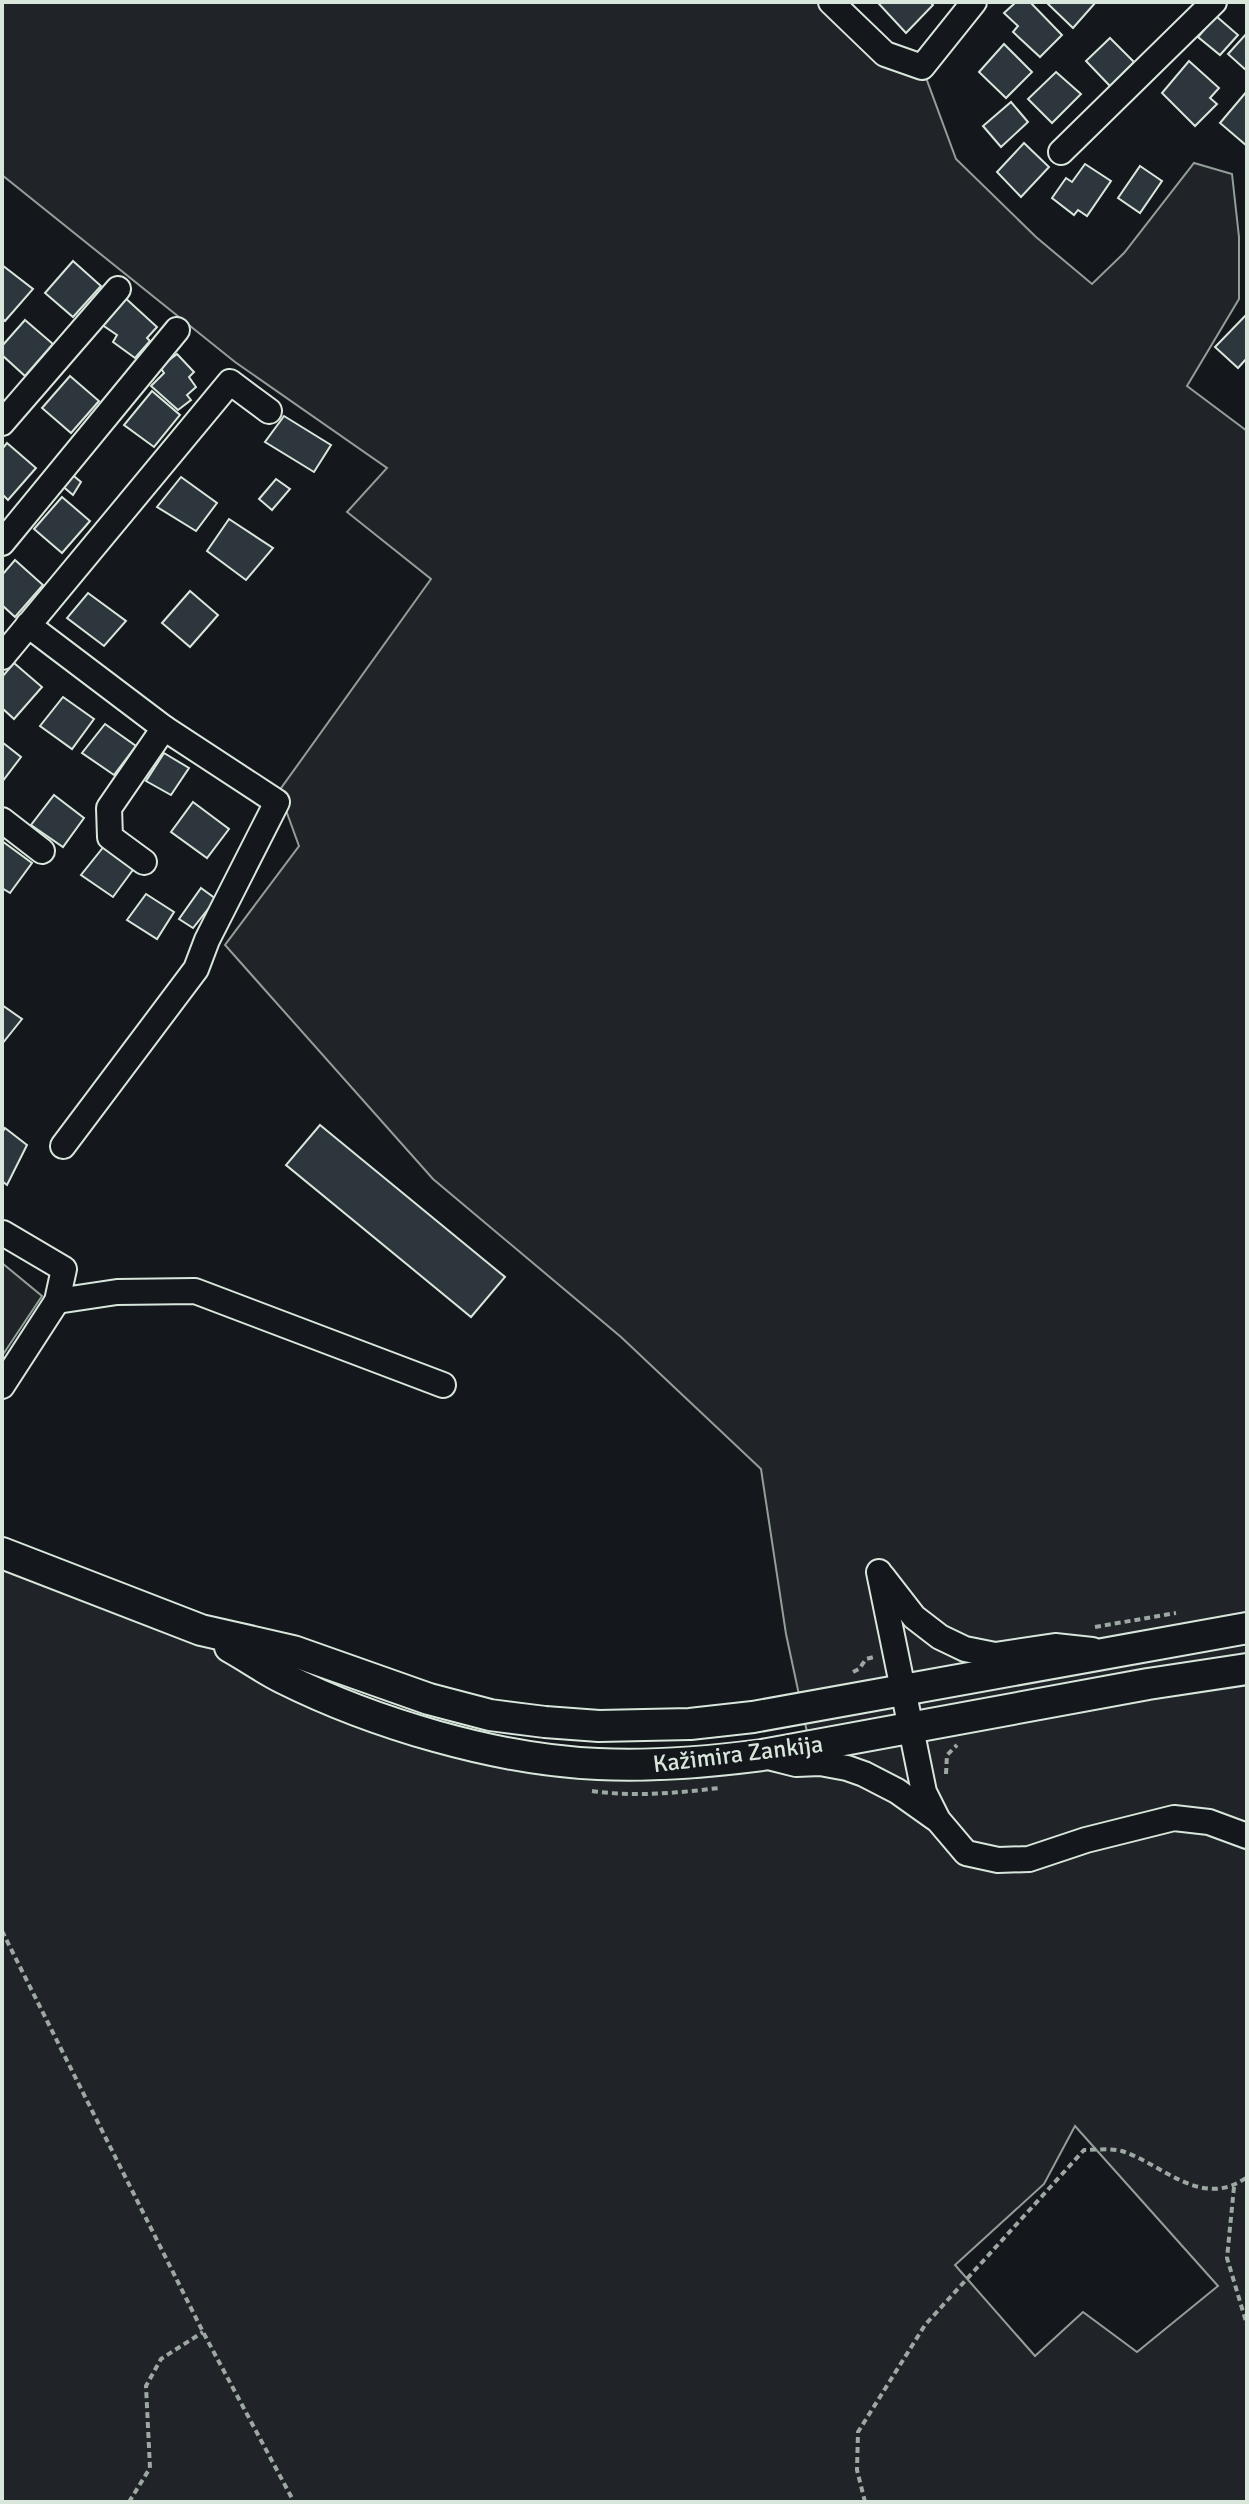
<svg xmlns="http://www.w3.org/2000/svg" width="1249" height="2504" viewBox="0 0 1249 2504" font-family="Signika,sans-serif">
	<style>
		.green { fill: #202428; stroke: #939e99; stroke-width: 2; fill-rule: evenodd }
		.building { fill: #2c363c; stroke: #d8e6dc; stroke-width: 2 }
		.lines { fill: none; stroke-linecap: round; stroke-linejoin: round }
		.minor-casing { stroke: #d8e6dc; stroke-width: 28 }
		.major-casing { stroke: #d8e6dc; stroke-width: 34 }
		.path { stroke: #9da8a2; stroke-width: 4; stroke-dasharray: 6 4; stroke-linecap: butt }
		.minor { stroke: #14181c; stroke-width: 24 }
		.major { stroke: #14181c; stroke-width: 30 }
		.labels { text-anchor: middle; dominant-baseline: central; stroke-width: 6; stroke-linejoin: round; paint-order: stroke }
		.street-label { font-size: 24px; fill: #d8e6dc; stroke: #14181c }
	</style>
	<rect width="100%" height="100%" fill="#14181c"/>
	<g class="green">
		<path d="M2 2H831L922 67 956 159 1036 237 1092 284 1124 253 1194 163 1232 174 1239 237V299L1187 386 1247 431V2502H2V1553L283 1678 537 1758 810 1746 786 1634 761 1469 621 1337 433 1179 225 945 299 846 279 791 431 579 347 512 387 468 235 362 2 175ZM1075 2126 1218 2286 1137 2352 1083 2312 1035 2356 955 2265 1044 2184Z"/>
		<polygon points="2,1263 42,1296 2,1356"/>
	</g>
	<g class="building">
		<polygon points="882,2 930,2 933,5 906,33 879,4"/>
		<polygon points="1016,2 1030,2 1062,35 1040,57 1013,32 1018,26 1004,13"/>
		<polygon points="1046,2 1096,2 1073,28"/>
		<polygon points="1216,16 1238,35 1220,55 1198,37"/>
		<polygon points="1247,33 1247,71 1228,54"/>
		<polygon points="1110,38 1134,62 1110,86 1086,61"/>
		<polygon points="1004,44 1032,72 1006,98 979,72"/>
		<polygon points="1189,61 1219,88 1210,98 1217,104 1195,126 1162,93"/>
		<polygon points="1056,72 1081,94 1052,123 1028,99"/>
		<polygon points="1247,91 1247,146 1220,123"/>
		<polygon points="1011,102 1028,122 1001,147 983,126"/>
		<polygon points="1024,143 1049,167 1021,197 997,172"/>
		<polygon points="1085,164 1111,181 1087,216 1078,210 1074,215 1052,198 1066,178 1072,182"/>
		<polygon points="1140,166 1162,181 1140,213 1118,198"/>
		<polygon points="73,261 101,286 73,317 45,293"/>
		<polygon points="2,265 33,289 5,321 2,318"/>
		<polygon points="122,295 157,327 147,338 150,341 135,358 113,342 117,335 98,322"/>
		<polygon points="1247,314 1247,358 1238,368 1215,347"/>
		<polygon points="25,320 53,344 25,376 2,355 2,346"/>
		<polygon points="177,354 194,372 189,377 196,387 187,395 191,400 178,410 151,386 164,373 160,367"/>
		<polygon points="70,376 99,401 71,433 42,408"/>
		<polygon points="152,391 180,415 154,447 124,425"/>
		<polygon points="284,416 331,445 314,472 265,442"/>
		<polygon points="7,443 36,468 8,500 2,494 2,449"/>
		<polygon points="69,472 81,482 73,495 60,484"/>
		<polygon points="181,477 217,503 196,531 157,507"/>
		<polygon points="276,479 290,489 272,510 259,499"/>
		<polygon points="62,497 90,521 62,553 34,529"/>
		<polygon points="229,519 273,548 246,580 207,551"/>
		<polygon points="15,560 43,585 15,617 2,605 2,575"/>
		<polygon points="190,591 218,615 190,647 162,623"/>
		<polygon points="88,593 126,621 104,646 67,618"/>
		<polygon points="14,663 42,687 14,719 2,708 2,677"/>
		<polygon points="63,697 94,719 72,749 40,726"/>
		<polygon points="105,724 136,746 114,775 82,753"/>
		<polygon points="2,742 21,757 2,782"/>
		<polygon points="164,753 189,768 171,795 146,781"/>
		<polygon points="54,795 84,818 63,847 31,825"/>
		<polygon points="193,802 229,829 207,858 171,832"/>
		<polygon points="2,841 32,863 10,893 2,888"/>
		<polygon points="105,845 135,867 113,897 81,875"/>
		<polygon points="201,888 216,899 193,928 179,919"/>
		<polygon points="146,894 174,912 157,939 127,920"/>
		<polygon points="2,1005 22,1019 2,1044"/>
		<polygon points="320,1125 505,1277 471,1317 286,1165"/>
		<polygon points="5,1128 27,1145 7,1185 2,1181 2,1133"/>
	</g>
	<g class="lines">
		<g class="minor-casing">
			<g id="minor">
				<polyline points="831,2 885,54 922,67 974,2"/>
				<polyline points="1061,152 1214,2"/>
				<polyline points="2,423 118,289"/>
				<polyline points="2,543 177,330"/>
				<polyline points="28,625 164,728 109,808 110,837 144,862"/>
				<polyline points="2,657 230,382 269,411"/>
				<polyline points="2,820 42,851"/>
				<polyline points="63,1146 196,969 207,940 277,802 164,728"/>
				<polyline points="57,1301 117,1292 195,1291 443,1385"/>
				<polyline points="2,1386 57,1301 64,1269 3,1233"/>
				<polyline points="879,1572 924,1792 938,1820 966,1853 998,1860 1029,1859 1086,1840 1174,1818 1209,1822 1247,1836"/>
				<polyline points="883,1577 914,1617 940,1637 965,1649 995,1655 1055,1646 1092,1650"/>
				<polyline points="764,1756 796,1764 820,1763 847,1768 864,1774 897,1791 935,1818"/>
			</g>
		</g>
		<g class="major-casing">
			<g id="major">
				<polyline points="2,1553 201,1630 293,1651 429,1699 490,1715 545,1722 599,1726 690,1724 753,1717 1247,1628"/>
				<path d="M230 1647C248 1657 265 1669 283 1678 373 1723 497 1760 598 1764 653 1767 707 1762 762 1755L1148 1684 1247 1669"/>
			</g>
		</g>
		<g class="path">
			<polyline points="1095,1627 1176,1613"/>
			<polyline points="853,1672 859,1669 866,1659 874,1657"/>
			<polyline points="946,1774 947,1755 957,1745"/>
			<path d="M592 1791C634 1797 677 1793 719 1788"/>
			<polyline points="2,1931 203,2332 294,2502"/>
			<polyline points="1234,2187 1227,2258 1247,2325"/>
			<polyline points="129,2502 150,2468 146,2386 161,2359 203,2332"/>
			<path d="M865 2502 857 2470 858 2432 925 2325 1084 2150C1096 2150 1111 2148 1122 2151 1164 2165 1202 2210 1247 2177"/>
		</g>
		<use href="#minor" class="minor"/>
		<use href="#major" class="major"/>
	</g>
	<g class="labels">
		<g class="street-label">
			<text transform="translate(738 1754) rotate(-7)">Kažimira Zankija</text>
		</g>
	</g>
	<rect width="1249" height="2504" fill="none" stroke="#d8e6dc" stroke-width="8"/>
</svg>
